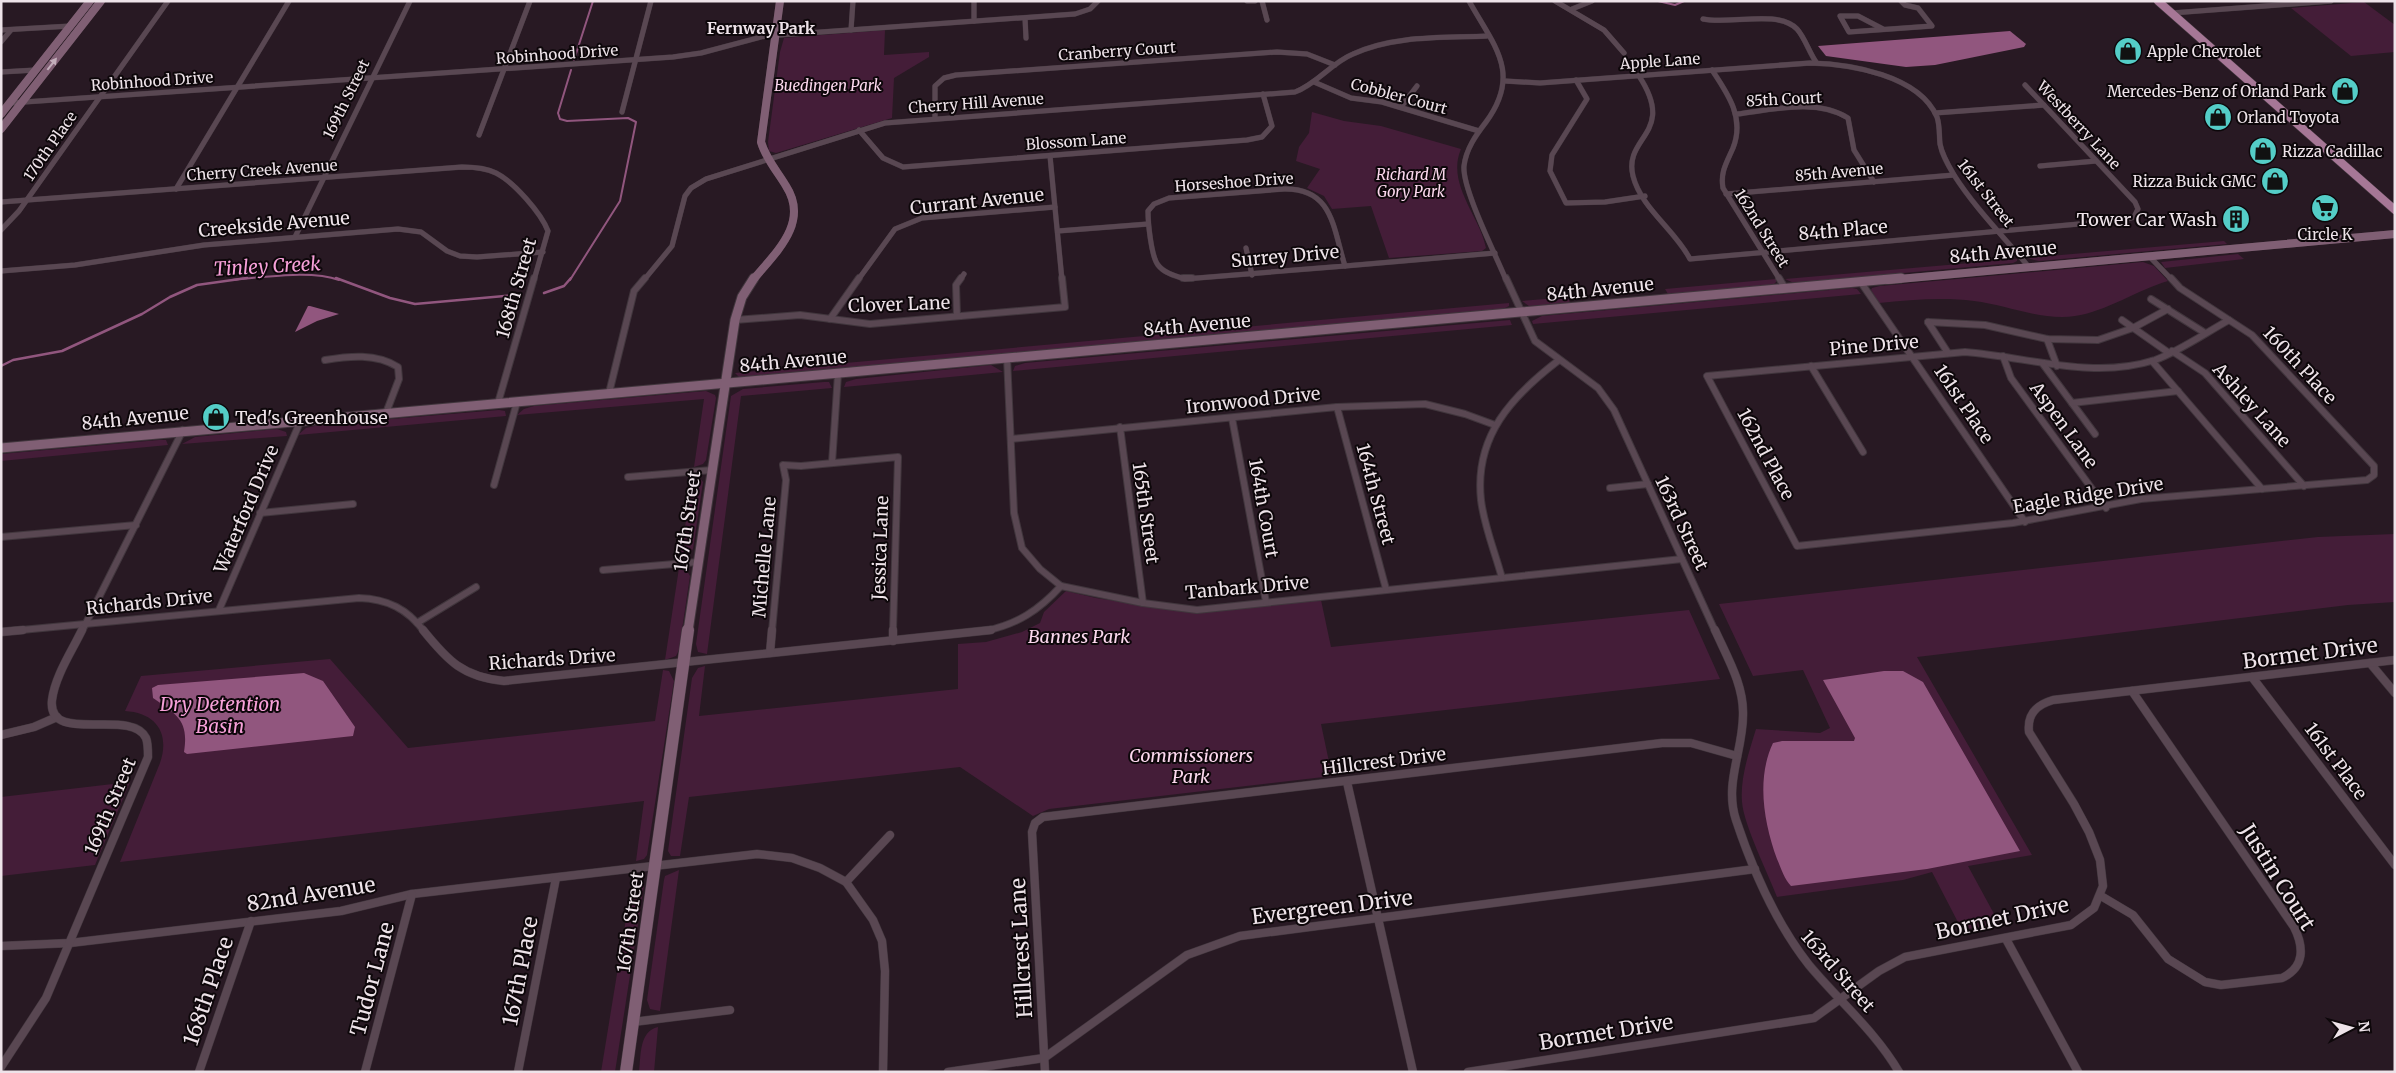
<svg xmlns="http://www.w3.org/2000/svg" width="2396" height="1073" viewBox="0 0 2396 1073" font-family="Merriweather,serif">
	<style>
		.green { fill: #441d38 }
		.water { fill: #91567e }
		.lines { fill: none; stroke-linecap: round; stroke-linejoin: round }
		.stream-far1 { stroke: #91567e; stroke-width: 2 }
		.stream { stroke: #91567e; stroke-width: 2.5 }
		.street-far2-casing { stroke: #41363d; stroke-width: 5.5 }
		.street-far1-casing { stroke: #41363d; stroke-width: 8 }
		.street-casing { stroke: #41363d; stroke-width: 9 }
		.secondary-far2-casing { stroke: #41363d; stroke-width: 8 }
		.secondary-far1-casing { stroke: #41363d; stroke-width: 11 }
		.secondary-casing { stroke: #41363d; stroke-width: 13 }
		.primary-casing { stroke: #41363d; stroke-width: 9 }
		.street-far2 { stroke: #594752; stroke-width: 5 }
		.street-far1 { stroke: #594752; stroke-width: 6 }
		.street { stroke: #594752; stroke-width: 8 }
		.secondary-far2 { stroke: #805f74; stroke-width: 8 }
		.secondary-far1 { stroke: #805f74; stroke-width: 9 }
		.secondary { stroke: #805f74; stroke-width: 12 }
		.primary { stroke: #a67796; stroke-width: 8 }
		.oneway { fill: #c2aeba }
		.labels { text-anchor: middle; dominant-baseline: central; stroke-width: 4; stroke-linejoin: round; paint-order: stroke }
		.far-street-label { font-size: 15px; fill: #eee3e9; stroke: #0d070a }
		.far-poi-label { font-size: 15px; fill: #eee3e9; stroke: #0d070a; text-anchor: start }
		.far-park-label { font-size: 15px; font-style: italic; fill: #fcd8ee; stroke: #0d070a }
		.far-neighbourhood-label { font-size: 16px; font-weight: bold; fill: #eee3e9; stroke: #0d070a }
		.street-label { font-size: 18px; fill: #eee3e9; stroke: #0d070a }
		.poi-label { font-size: 18px; fill: #eee3e9; stroke: #0d070a; text-anchor: end }
		.park-label { font-size: 18px; font-style: italic; fill: #fcd8ee; stroke: #0d070a }
		.water-label { font-size: 19px; font-style: italic; fill: #f7a0d9; stroke: #0d070a }
		.near-street-label { font-size: 21px; fill: #eee3e9; stroke: #0d070a }
	</style>
	<rect width="100%" height="100%" fill="#281923"/>
	<g class="green">
		<polygon points="2364,2 2395,25 2395,52 2351,56 2291,8"/>
		<polygon points="885,30 884,55 929,52 929,57 894,78 892,118 776,153 769,151 768,142 780,52 784,38"/>
		<path d="M1312 112 1344 121 1381 126 1461 149C1446 184 1480 216 1486 248L1482 251 1389 258 1371 206 1332 209 1324 196 1307 188 1320 169 1296 161 1299 147 1309 133Z"/>
		<polygon points="2224,241 2227,244 2039,261 2026,258"/>
		<polygon points="2238,254 2244,259 2165,268 2161,262"/>
		<polygon points="2017,259 2017,261 2013,263 1794,283 1785,279"/>
		<path d="M2143 262 2154 266 2168 281C2137 290 2105 312 2075 316 2042 321 2007 305 1974 301 1943 297 1910 300 1879 303L1871 290 1872 288 1880 286Z"/>
		<polygon points="1776,279 1776,282 1773,285 1668,294 1665,289"/>
		<polygon points="1852,288 1857,289 1861,294 1533,324 1532,321 1542,316"/>
		<polygon points="1568,297 1570,303 1529,306 1522,301"/>
		<polygon points="1509,303 1509,306 1501,310 745,377 739,377 735,373"/>
		<polygon points="1510,320 1512,325 1013,371 1015,366 1025,363"/>
		<polygon points="991,365 1003,372 844,387 846,382 856,379"/>
		<polygon points="824,382 829,382 832,388 741,396 707,654 698,652 696,644 731,396 743,389"/>
		<polygon points="706,391 715,395 716,398 706,460 703,464 694,467 704,399 517,415 524,409 534,406"/>
		<polygon points="499,410 505,411 506,416 298,435 306,428 319,425"/>
		<polygon points="277,429 286,432 287,436 182,444 195,437"/>
		<polygon points="159,440 166,440 168,445 1,461 1,454"/>
		<polygon points="693,476 698,476 703,482 693,549 686,557 680,559"/>
		<path d="M2395 534V602L2348 605 1917 657 2032 855 1968 866 1999 923 1962 930 1932 872 1903 880 1777 897C1768 873 1744 826 1742 802 1740 778 1749 752 1756 729L1820 733 1830 728 1803 670 1753 676 1719 604 2318 537Z"/>
		<polygon points="679,568 685,568 690,576 679,650 676,656 665,660"/>
		<polygon points="1066,591 1096,598 1188,612 1228,610 1321,600 1331,647 1689,610 1720,679 1321,724 1332,776 1049,809 1033,816 960,767 689,797 680,856 671,856 668,851 692,678 698,668 705,666 699,716 958,689 958,644 986,642 1022,632 1040,623 1044,612"/>
		<path d="M330 659 408 748 655 721 663 670 669 671 674 681 647 855 644 859 636 861 644 801 120 862 160 763C170 734 157 713 125 711L141 676Z"/>
		<polygon points="130,782 95,865 1,876 1,797"/>
		<polygon points="679,870 660,1011 650,1009 647,1000 664,880 665,876"/>
		<polygon points="642,879 644,885 615,1072 601,1072 632,882"/>
		<path d="M658 1027 654 1072H639C641 1056 639 1031 658 1027Z"/>
	</g>
	<g class="water">
		<polygon points="2010,31 2026,44 2024,47 1935,65 1906,67 1826,56 1818,46"/>
		<polygon points="308,306 310,306 339,314 317,321 295,332"/>
		<path d="M1884 671H1903L1923 682 2020 851 1927 869 1791 886C1784 879 1781 868 1777 859 1764 823 1756 779 1773 743L1782 741H1854L1855 738 1823 680Z"/>
		<path d="M304 673 323 681 355 727 353 736 187 754 184 752C189 720 177 715 153 698L152 688 158 685Z"/>
	</g>
	<g class="lines">
		<g class="stream-far1">
			<polyline points="1658,1 1675,5 1684,1"/>
			<polyline points="574,60 593,1"/>
			<path d="M232 280C262 277 312 270 339 280"/>
			<polyline points="570,280 620,201 636,122 628,118 567,121 560,119 558,113 571,70"/>
		</g>
		<g class="stream">
			<polyline points="336,278 390,298 415,304 517,295"/>
			<polyline points="544,293 564,286 571,278"/>
			<polyline points="1,366 13,360 62,351 142,314 170,297 197,285 247,278"/>
		</g>
		<g class="street-far2-casing">
			<g id="street-far2">
				<polyline points="974,1 974,21"/>
				<polyline points="1247,1 1255,1"/>
				<polyline points="1262,1 1267,20"/>
				<path d="M1469 1C1494 46 1522 73 1486 122 1476 135 1466 149 1464 166 1462 189 1496 255 1506 280"/>
				<polyline points="1555,1 1604,30 1624,53"/>
				<polyline points="1572,9 1592,1"/>
				<polyline points="2172,13 2331,1"/>
				<polyline points="1025,18 1026,38"/>
				<path d="M1703 19C1730 25 1777 9 1797 29 1805 38 1809 52 1816 62"/>
				<polyline points="1883,29 1858,16 1840,16 1849,32 1932,26 1918,8 1905,5 1901,1"/>
				<polyline points="1,30 71,26"/>
				<polyline points="851,30 853,1"/>
				<polyline points="1,42 11,30"/>
				<path d="M1712 70C1728 94 1745 118 1733 148 1727 162 1720 172 1723 188L1780 280"/>
				<polyline points="1,72 36,70"/>
				<path d="M1639 76C1677 134 1623 136 1633 176 1641 208 1675 230 1690 259L2123 220 2134 217 2138 209 2135 202 2025 85"/>
				<polyline points="1576,80 1587,99 1552,155 1550,171 1566,203 1605,202 1645,196"/>
				<path d="M1505 81 1540 83 1810 63C1850 64 1919 75 1937 117 1940 126 1939 135 1940 144 1942 155 1948 165 1954 175 1975 208 2003 236 2028 266"/>
				<polyline points="1314,82 1351,98 1382,102 1479,131"/>
				<polyline points="10,103 673,57 701,53 765,36 1075,14 1090,9 1098,1"/>
				<polyline points="1401,107 1417,86"/>
				<polyline points="622,112 651,1"/>
				<polyline points="1935,113 2044,105"/>
				<path d="M1737 114C1771 110 1817 98 1848 118L1854 150 1874 182"/>
				<polyline points="935,118 935,86 944,78 956,75 1277,52 1307,54 1335,65"/>
				<polyline points="859,130 883,158 903,167 1247,140 1262,137 1272,126 1263,94"/>
				<polyline points="479,135 530,1"/>
				<polyline points="1050,156 1062,280"/>
				<polyline points="2040,166 2096,161"/>
				<polyline points="176,189 289,1"/>
				<path d="M1284 189C1333 188 1333 228 1345 266L1185 279C1175 276 1164 273 1158 265 1151 256 1148 222 1148 211L1154 204 1169 198Z"/>
				<polyline points="1726,194 1954,175"/>
				<path d="M1 202 462 167C474 167 486 168 496 173 514 182 541 213 548 231L534 280"/>
				<polyline points="1,230 19,211 168,1"/>
				<polyline points="1058,231 1148,224"/>
				<polyline points="295,237 410,1"/>
				<polyline points="1246,248 1252,275"/>
				<polyline points="2149,256 2172,280"/>
				<polyline points="1345,266 1495,253"/>
				<polyline points="1,271 75,265 204,245 398,229 421,232 447,251 460,256 477,257 543,252"/>
				<path d="M644 280 672 246 685 196 691 188 706 179 885 123 1295 92C1317 84 1331 63 1353 54 1394 35 1443 38 1487 36"/>
				<polyline points="858,280 895,229 922,218 1055,207"/>
				<polyline points="960,280 964,274"/>
			</g>
		</g>
		<g class="street-far1-casing">
			<g id="street-far1">
				<polyline points="1183,278 1192,278"/>
				<polyline points="1506,278 1535,341 1598,388 1614,410 1715,631"/>
				<polyline points="1779,278 1785,288"/>
				<polyline points="2171,278 2180,288 2229,320"/>
				<polyline points="1860,281 2025,522"/>
				<polyline points="2151,299 2205,333"/>
				<polyline points="957,316 956,285 961,278"/>
				<polyline points="830,319 859,278"/>
				<polyline points="735,320 800,315 870,324 1065,307 1062,278"/>
				<polyline points="2122,320 2169,353"/>
				<path d="M2229 320 2252 335 2374 466V475L2367 480 2141 499 2013 523 1797 546 1707 376 1965 352C2029 357 2092 380 2155 360 2178 352 2207 332 2229 320Z"/>
				<polyline points="1928,322 1985,325 2047,339 2098,340 2133,328 2168,309"/>
				<polyline points="1928,322 1948,353"/>
				<polyline points="2047,339 2057,366"/>
				<polyline points="2172,351 2205,373 2304,486"/>
				<polyline points="2003,356 2011,378 2106,508"/>
				<polyline points="1007,358 1014,513 1022,548 1040,569 1061,586 1143,603 1197,610 1682,559"/>
				<path d="M325 360C349 356 376 353 398 367L399 379 386 413"/>
				<polyline points="2152,361 2262,489"/>
				<polyline points="2043,364 2095,434"/>
				<polyline points="1811,366 1863,452"/>
				<polyline points="609,393 634,291 645,278"/>
				<polyline points="498,403 534,278"/>
				<polyline points="2072,403 2178,391"/>
				<polyline points="1337,407 1386,589"/>
				<polyline points="1232,418 1266,602"/>
				<polyline points="1120,427 1143,603"/>
				<polyline points="1011,439 1337,407 1425,404 1465,414 1495,425"/>
				<polyline points="832,463 838,374"/>
				<polyline points="628,477 712,470"/>
				<polyline points="494,485 517,402"/>
				<polyline points="1610,488 1648,484"/>
				<polyline points="260,513 353,504"/>
				<polyline points="1,537 136,525"/>
				<polyline points="603,570 698,562"/>
				<path d="M1502 578C1495 552 1484 526 1481 500 1474 436 1512 396 1559 360"/>
				<polyline points="219,610 301,420"/>
				<polyline points="417,623 476,587"/>
				<path d="M11 631 359 598C388 599 407 609 424 631"/>
				<polyline points="82,631 183,430"/>
				<polyline points="772,631 786,480 783,465 801,466 898,457 893,631"/>
				<path d="M985 631C1018 624 1039 610 1061 586"/>
			</g>
		</g>
		<g class="street-casing">
			<g id="street">
				<path d="M423 630C448 661 463 677 504 681L991 630"/>
				<path d="M1715 630C1727 657 1744 685 1743 715 1743 751 1724 784 1736 820 1753 871 1776 923 1809 965 1839 1001 1875 1031 1899 1072"/>
				<polyline points="1,632 23,630"/>
				<polyline points="893,641 893,630"/>
				<polyline points="770,653 772,630"/>
				<polyline points="2370,663 2395,693"/>
				<polyline points="2252,677 2395,865"/>
				<polyline points="1,735 34,727 57,717"/>
				<polyline points="1347,782 1413,1072"/>
				<polyline points="846,882 890,835"/>
				<path d="M2101 896 2133 915 2168 959 2205 982 2221 985 2282 978C2305 967 2304 947 2294 927L2132 691"/>
				<polyline points="2006,939 2078,1072"/>
				<polyline points="1,946 70,943 341,911 412,894 757,854 792,858 820,868 846,882 873,920 882,941 885,971 883,1072"/>
				<polyline points="633,1022 730,1010"/>
				<path d="M1 1067 46 998 148 757C148 752 148 743 146 738 131 707 47 746 52 700 55 676 72 651 82 630"/>
				<polyline points="199,1072 251,921"/>
				<polyline points="365,1072 412,894"/>
				<polyline points="518,1072 556,878"/>
				<polyline points="948,1072 1044,1058 1187,955 1240,936 1755,869"/>
				<polyline points="1045,1072 1032,832 1035,823 1043,817 1662,743 1691,743 1737,756"/>
				<path d="M1468 1072 1814 1018 1879 971 1905 957 2071 925 2094 908 2103 886 2100 860 2089 832 2074 804 2029 732C2027 714 2036 705 2053 700L2395 660"/>
			</g>
		</g>
		<g class="secondary-far2-casing">
			<g id="secondary-far2">
				<polyline points="1,114 90,1"/>
				<polyline points="1,129 101,1"/>
				<path d="M753 280C775 253 810 223 786 186 777 171 766 159 761 142L780 1"/>
				<polyline points="1888,280 2395,234"/>
			</g>
		</g>
		<g class="secondary-far1-casing">
			<g id="secondary-far1">
				<polyline points="1,448 1901,278"/>
				<polyline points="688,631 735,320 742,297 754,278"/>
			</g>
		</g>
		<g class="secondary-casing">
			<polyline id="secondary" points="626,1072 688,630"/>
		</g>
		<g class="primary-casing">
			<polyline id="primary" points="2158,1 2395,210"/>
		</g>
		<use href="#street-far2" class="street-far2"/>
		<use href="#street-far1" class="street-far1"/>
		<use href="#street" class="street"/>
		<use href="#secondary-far2" class="secondary-far2"/>
		<use href="#secondary-far1" class="secondary-far1"/>
		<use href="#secondary" class="secondary"/>
		<use href="#primary" class="primary"/>
	</g>
	<defs><path id="oneway-solid" d="M-6-.8H1V-3.2L6.5 0L1 3.2V.8H-6Z" transform="scale(1.25)"/></defs>
	<use class="oneway" href="#oneway-solid" transform="translate(52 64) rotate(-52)"/>
	<defs>
		<g id="shop-disc" transform="scale(1.4375)"><circle r="9.5" fill="#54cdc7" stroke="#0d070a"/><path d="M-5-2.5h2.3a2.7 3.5 0 0 1 5.4 0H5L5.5 6h-11ZM-1.5-2.5h3a1.5 2.3 0 0 0-3 0Z" fill="#111"/></g>
		<g id="supermarket-disc" transform="scale(1.4375)"><circle r="9.5" fill="#54cdc7" stroke="#0d070a"/><path d="M-6-5.5h2.5l.6 2H6L4.5 2H-2.5L-4.4-4H-6ZM-1.5 3.2a1.3 1.3 0 1 0 .1 0ZM3 3.2a1.3 1.3 0 1 0 .1 0Z" fill="#111"/></g>
		<g id="building-disc" transform="scale(1.4375)"><circle r="9.5" fill="#54cdc7" stroke="#0d070a"/><path d="M-4-6H4V6H1V3H-1V6H-4ZM-2.5-4.3h1.7v1.8h-1.7ZM.8-4.3h1.7v1.8H.8ZM-2.5-1h1.7V.8h-1.7ZM.8-1h1.7V.8H.8Z" fill="#111"/></g>
	</defs>
	<g fill-rule="evenodd">
		<use href="#shop-disc" x="2128" y="51"/>
		<use href="#shop-disc" x="2345" y="91"/>
		<use href="#shop-disc" x="2218" y="117"/>
		<use href="#shop-disc" x="2263" y="151"/>
		<use href="#shop-disc" x="2275" y="181"/>
		<use href="#supermarket-disc" x="2325" y="208"/>
		<use href="#building-disc" x="2236" y="219"/>
		<use href="#shop-disc" x="216" y="417"/>
	</g>
	<g class="labels">
		<g class="far-street-label">
			<text transform="translate(1117 51) rotate(-4)">Cranberry Court</text>
			<text transform="translate(557 54) rotate(-4)">Robinhood Drive</text>
			<text transform="translate(1660 61) rotate(-4)">Apple Lane</text>
			<text transform="translate(152 81) rotate(-4)">Robinhood Drive</text>
			<text transform="translate(1399 96) rotate(15)">Cobbler Court</text>
			<text transform="translate(346 99) rotate(-64)">169th Street</text>
			<text transform="translate(1784 99) rotate(-3)">85th Court</text>
			<text transform="translate(976 103) rotate(-4)">Cherry Hill Avenue</text>
			<text transform="translate(2079 125) rotate(47)">Westberry Lane</text>
			<text transform="translate(1076 141) rotate(-4)">Blossom Lane</text>
			<text transform="translate(50 146) rotate(-55)">170th Place</text>
			<text transform="translate(262 170) rotate(-4)">Cherry Creek Avenue</text>
			<text transform="translate(1839 172) rotate(-5)">85th Avenue</text>
			<text transform="translate(1234 182) rotate(-4)">Horseshoe Drive</text>
			<text transform="translate(1986 193) rotate(52)">161st Street</text>
			<text transform="translate(1762 228) rotate(58)">162nd Street</text>
		</g>
		<g class="far-poi-label">
			<text x="2147" y="51">Apple Chevrolet</text>
			<text x="2326" y="91" text-anchor="end">Mercedes-Benz of Orland Park</text>
			<text x="2237" y="117">Orland Toyota</text>
			<text x="2282" y="151">Rizza Cadillac</text>
			<text x="2256" y="181" text-anchor="end">Rizza Buick GMC</text>
			<text x="2325" y="234" text-anchor="middle">Circle K</text>
		</g>
		<g class="far-park-label">
			<text x="828" y="85">Buedingen Park</text>
			<text x="1411" y="174">Richard M<tspan x="1411" dy="17">Gory Park</tspan></text>
		</g>
		<g class="far-neighbourhood-label">
			<text x="761" y="28">Fernway Park</text>
		</g>
		<g class="street-label">
			<text transform="translate(977 201) rotate(-6)">Currant Avenue</text>
			<text transform="translate(274 224) rotate(-5)">Creekside Avenue</text>
			<text transform="translate(1843 230) rotate(-5)">84th Place</text>
			<text transform="translate(2003 252) rotate(-5)">84th Avenue</text>
			<text transform="translate(1285 256) rotate(-5)">Surrey Drive</text>
			<text transform="translate(516 288) rotate(-74)">168th Street</text>
			<text transform="translate(1600 289) rotate(-6)">84th Avenue</text>
			<text transform="translate(899 304) rotate(-2)">Clover Lane</text>
			<text transform="translate(1197 325) rotate(-5)">84th Avenue</text>
			<text transform="translate(1874 345) rotate(-5)">Pine Drive</text>
			<text transform="translate(793 361) rotate(-5)">84th Avenue</text>
			<text transform="translate(2300 365) rotate(47)">160th Place</text>
			<text transform="translate(1253 400) rotate(-6)">Ironwood Drive</text>
			<text transform="translate(1964 404) rotate(56)">161st Place</text>
			<text transform="translate(2252 405) rotate(48)">Ashley Lane</text>
			<text transform="translate(135 418) rotate(-6)">84th Avenue</text>
			<text transform="translate(2064 425) rotate(54)">Aspen Lane</text>
			<text transform="translate(1766 454) rotate(62)">162nd Place</text>
			<text transform="translate(1376 494) rotate(75)">164th Street</text>
			<text transform="translate(2088 495) rotate(-9)">Eagle Ridge Drive</text>
			<text transform="translate(1264 508) rotate(80)">164th Court</text>
			<text transform="translate(246 509) rotate(-67)">Waterford Drive</text>
			<text transform="translate(1146 513) rotate(82)">165th Street</text>
			<text transform="translate(687 521) rotate(-82)">167th Street</text>
			<text transform="translate(1682 523) rotate(65)">163rd Street</text>
			<text transform="translate(880 548) rotate(-88)">Jessica Lane</text>
			<text transform="translate(764 557) rotate(-85)">Michelle Lane</text>
			<text transform="translate(1247 587) rotate(-5)">Tanbark Drive</text>
			<text transform="translate(149 602) rotate(-6)">Richards Drive</text>
			<text transform="translate(552 659) rotate(-4)">Richards Drive</text>
			<text transform="translate(1384 761) rotate(-7)">Hillcrest Drive</text>
			<text transform="translate(2336 761) rotate(53)">161st Place</text>
			<text transform="translate(110 806) rotate(-67)">169th Street</text>
			<text transform="translate(630 922) rotate(-82)">167th Street</text>
			<text transform="translate(1838 971) rotate(49)">163rd Street</text>
		</g>
		<g class="poi-label">
			<text x="2217" y="219">Tower Car Wash</text>
			<text x="235" y="417" text-anchor="start">Ted's Greenhouse</text>
		</g>
		<g class="park-label">
			<text x="1079" y="636">Bannes Park</text>
			<text x="1191" y="755">Commissioners<tspan x="1191" dy="21">Park</tspan></text>
		</g>
		<g class="water-label">
			<text transform="translate(267 266) rotate(-3)">Tinley Creek</text>
			<text x="220" y="704">Dry Detention<tspan x="220" dy="22">Basin</tspan></text>
		</g>
		<g class="near-street-label">
			<text transform="translate(2310 653) rotate(-7)">Bormet Drive</text>
			<text transform="translate(2278 877) rotate(58)">Justin Court</text>
			<text transform="translate(311 894) rotate(-9)">82nd Avenue</text>
			<text transform="translate(1332 907) rotate(-7)">Evergreen Drive</text>
			<text transform="translate(2002 918) rotate(-12)">Bormet Drive</text>
			<text transform="translate(1021 948) rotate(-93)">Hillcrest Lane</text>
			<text transform="translate(520 971) rotate(-79)">167th Place</text>
			<text transform="translate(372 979) rotate(-75)">Tudor Lane</text>
			<text transform="translate(208 991) rotate(-71)">168th Place</text>
			<text transform="translate(1606 1032) rotate(-9)">Bormet Drive</text>
		</g>
	</g>
	<rect width="2396" height="1073" fill="none" stroke="#eee3e9" stroke-width="5"/>
	<g transform="translate(2351 1028) rotate(84)" stroke="#0d070a" stroke-width="4" paint-order="stroke">
	<path d="M0-4L9 19L0 12L-9 19Z" fill="#eee3e9"/>
	<text y="-8" font-size="14" font-weight="bold" text-anchor="middle" fill="#eee3e9">N</text>
	</g>
</svg>
